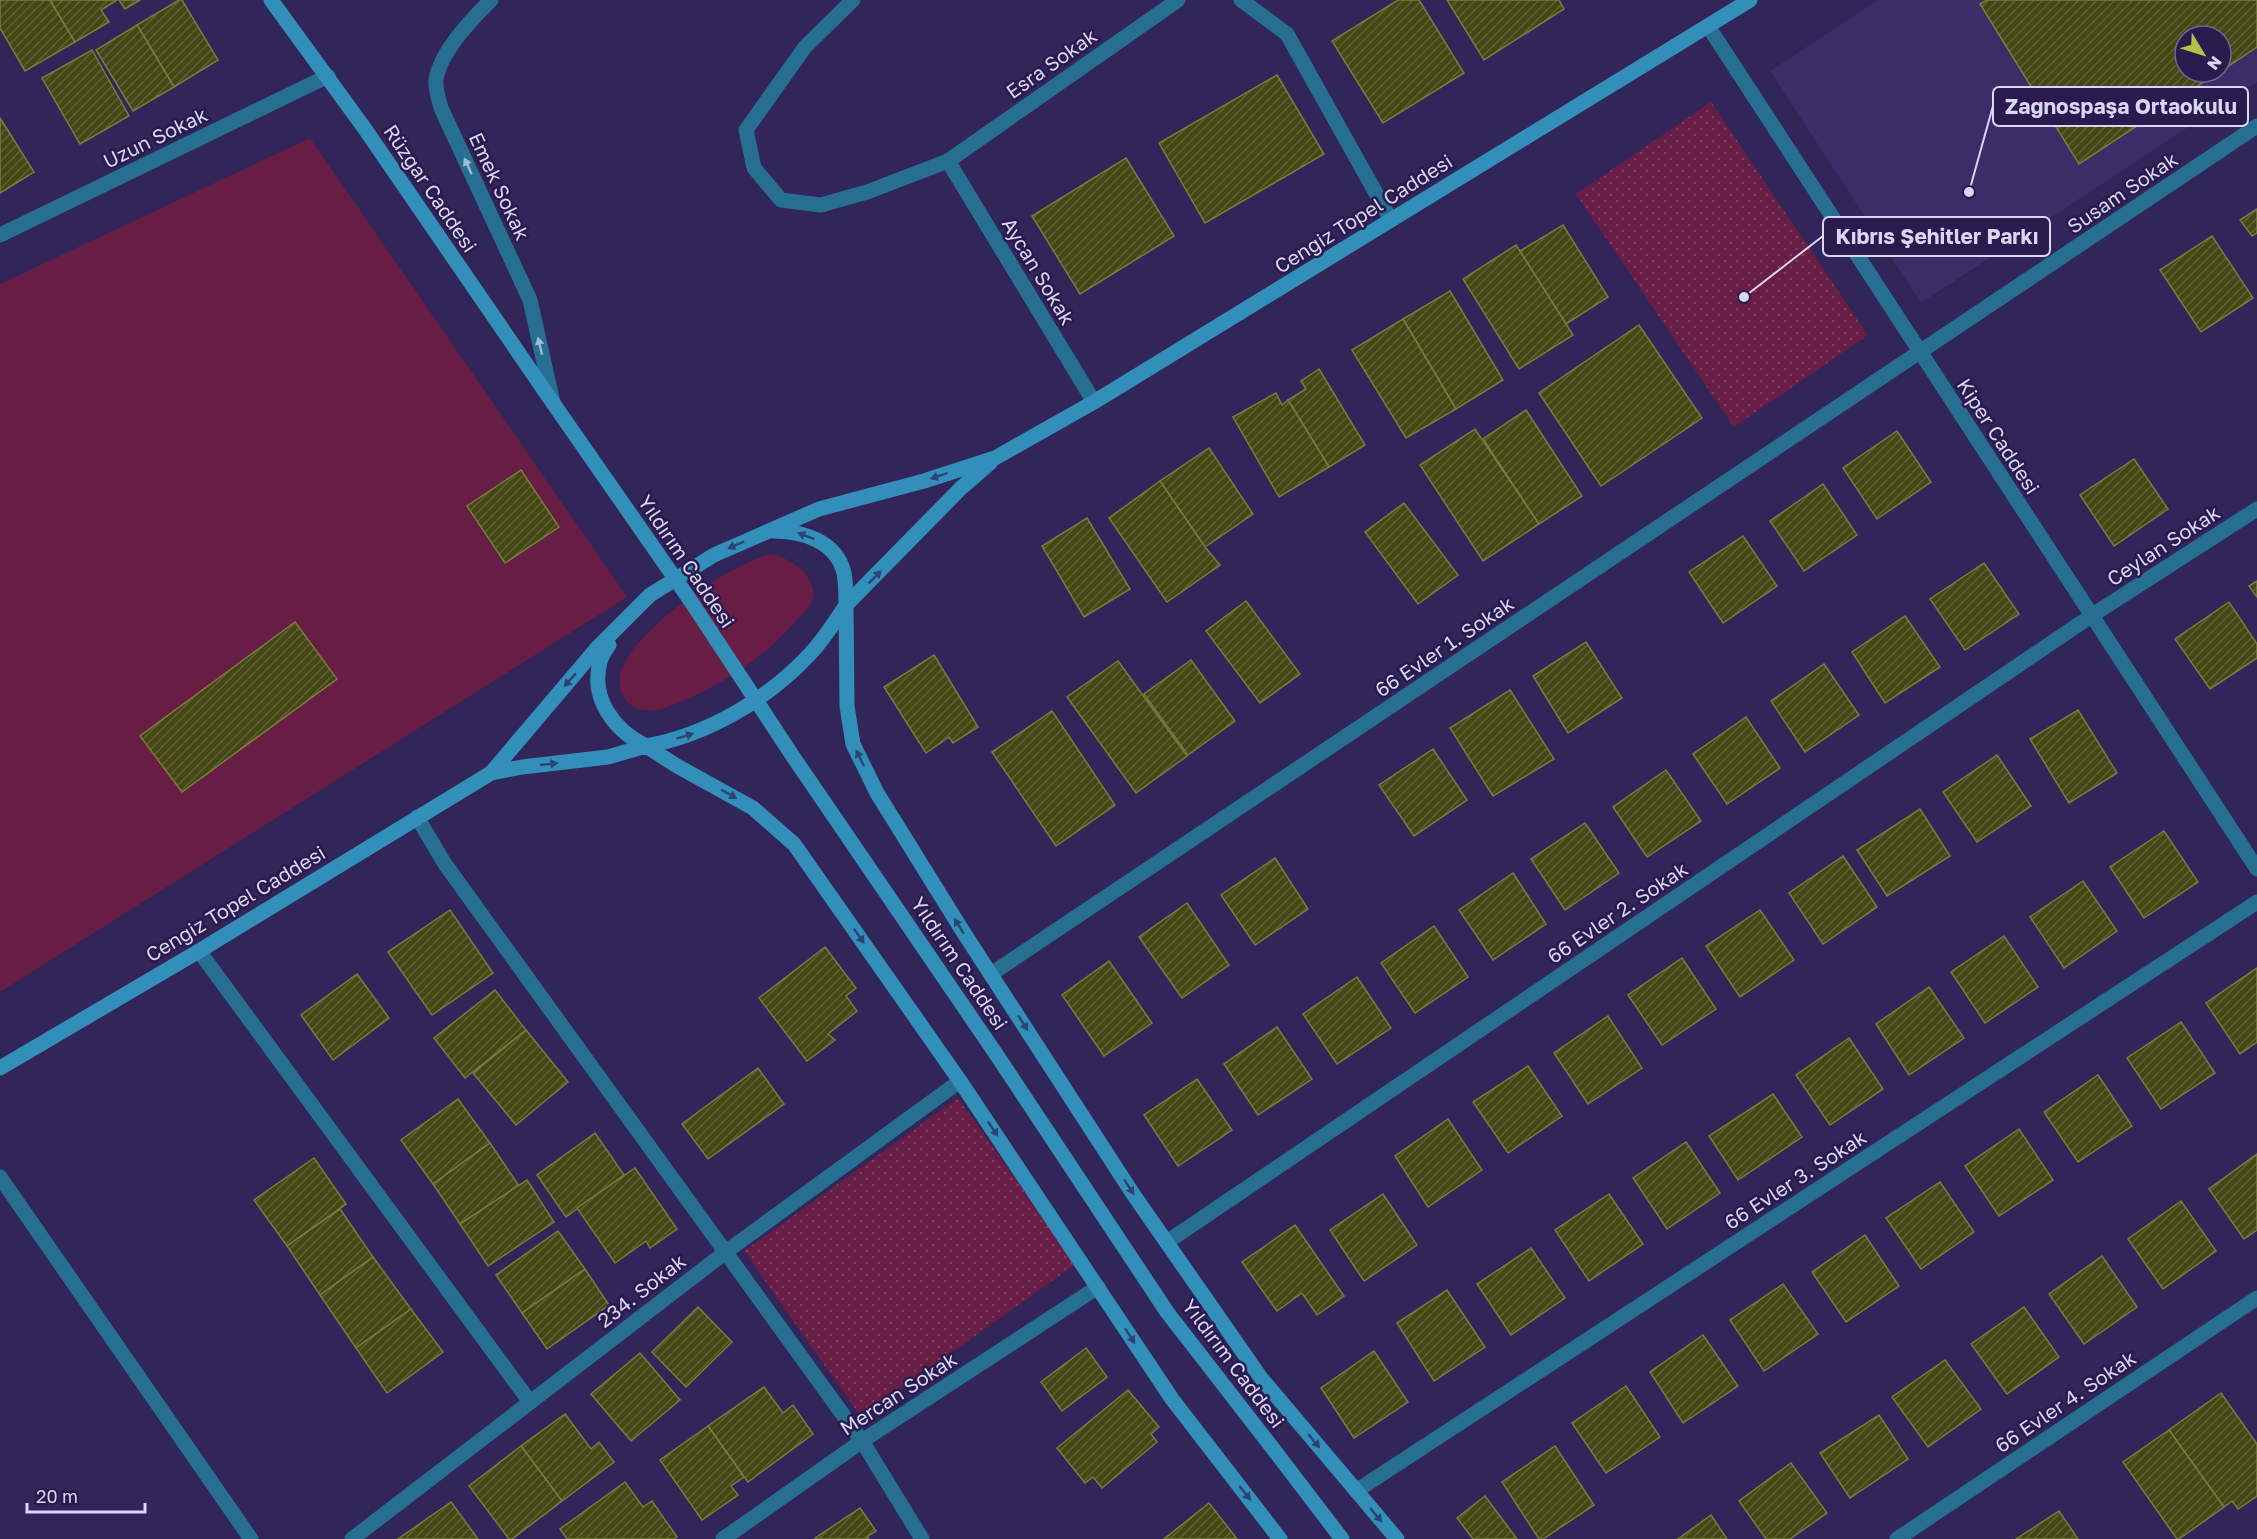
<svg xmlns="http://www.w3.org/2000/svg" width="2257" height="1539" viewBox="0 0 2257 1539" font-family="'Golos Text',sans-serif">
	<style>
		.built { fill: #3c2c67; fill-rule: evenodd }
		.grass { fill: #681d44 }
		.park { fill: url(#park-dots) }
		.building { fill: url(#building-hatch); stroke: #797d3c; stroke-width: 1.5 }
		.lines { fill: none; stroke-linecap: round; stroke-linejoin: round }
		.minor { stroke: #266f90; stroke-width: 15 }
		.secondary { stroke: #328fb9; stroke-width: 15 }
		.secondary-bridge { stroke: #328fb9; stroke-width: 15 }
		.oneway { fill: #a4b7d7 }
		.oneway2 { fill: #2c4473 }
		.labels { text-anchor: middle; dominant-baseline: central; stroke-width: 5; stroke-linejoin: round; paint-order: stroke }
		.street-label { font-size: 20px; fill: #dad6f6; stroke: #291b4d }
		.leader { fill: none; stroke: #dad6f6; stroke-width: 2 }
		.callout-dot { fill: #dad6f6; stroke: #291b4d; stroke-width: 2 }
		.callout { fill: #291b4d; stroke: #dad6f6; stroke-width: 2 }
		.callout-label { font-size: 21px; text-anchor: middle; font-weight: bold; fill: #dad6f6 }
	</style>
	<defs>
		<pattern id="park-dots" width="8" height="8" patternUnits="userSpaceOnUse" patternTransform="scale(1.5)"><rect width="8" height="8" fill="#681d44"/><path d="M2 2h.1M6 6h.1" fill="none" stroke="#7d3d60" stroke-width="1.8" stroke-linecap="round"/></pattern>
		<pattern id="building-hatch" width="6" height="6" patternUnits="userSpaceOnUse" patternTransform="scale(1.5)"><rect width="6" height="6" fill="#444714"/><path d="M-1 1l2-2M0 6l6-6M5 7l2-2" fill="none" stroke="#5e6137"/></pattern>
	</defs>
	<rect width="100%" height="100%" fill="#322559"/>
	<path class="built" d="M1878 0H2257V82L1921 303 1770 71ZM2185 36H2221V72H2185Z"/>
	<g class="grass">
		<polygon points="310,138 627,597 0,992 0,284"/>
		<path d="M773 554C785 558 795 563 804 572 809 578 815 588 813 597 811 607 801 615 795 622 763 657 731 680 689 698 678 703 666 709 654 710 625 714 611 686 625 662 645 624 731 562 773 554Z"/>
	</g>
	<g class="park">
		<polygon points="1711,102 1868,335 1734,427 1576,194"/>
		<polygon points="958,1098 1076,1264 861,1417 744,1251"/>
	</g>
	<g class="building">
		<polygon points="2,0 50,0 75,42 25,71 0,28 0,1"/>
		<polygon points="50,0 117,0 101,10 109,22 75,42"/>
		<polygon points="119,0 140,0 125,9"/>
		<polygon points="179,0 182,0 218,60 174,87 137,25"/>
		<polygon points="1398,0 1419,0 1464,73 1383,123 1332,41"/>
		<polygon points="1447,0 1559,0 1564,9 1484,60"/>
		<polygon points="1987,0 2257,0 2257,47 2221,71 2221,36 2185,36 2185,72 2219,72 2079,164 1980,4"/>
		<polygon points="137,25 174,87 133,111 96,50"/>
		<polygon points="92,50 129,116 80,144 42,78"/>
		<polygon points="1277,75 1324,154 1205,223 1159,143"/>
		<polygon points="0,118 34,172 0,193"/>
		<polygon points="1126,158 1174,236 1080,294 1032,216"/>
		<polygon points="2257,209 2257,233 2252,236 2240,220"/>
		<polygon points="1563,225 1608,297 1566,324 1520,251"/>
		<polygon points="2212,236 2253,298 2201,332 2160,270"/>
		<polygon points="1516,245 1573,335 1519,369 1463,279"/>
		<polygon points="1450,291 1503,380 1456,409 1403,319"/>
		<polygon points="1403,319 1456,409 1406,438 1352,350"/>
		<polygon points="1639,325 1702,418 1601,486 1539,393"/>
		<polygon points="1319,369 1365,445 1329,467 1288,400 1306,389 1301,381"/>
		<polygon points="1276,393 1282,405 1288,400 1329,467 1279,497 1233,417"/>
		<polygon points="1526,410 1582,496 1539,524 1483,439"/>
		<polygon points="1475,429 1539,524 1483,561 1420,465"/>
		<polygon points="1897,431 1931,482 1877,519 1843,468"/>
		<polygon points="1209,448 1253,514 1205,547 1160,481"/>
		<polygon points="2134,459 2168,509 2114,546 2080,495"/>
		<polygon points="521,470 559,527 505,563 467,506"/>
		<polygon points="1160,481 1205,547 1220,565 1167,602 1109,518"/>
		<polygon points="1823,484 1857,535 1804,571 1770,521"/>
		<polygon points="1404,503 1458,575 1418,604 1365,532"/>
		<polygon points="1087,518 1130,589 1084,617 1042,546"/>
		<polygon points="1743,536 1777,586 1723,623 1689,572"/>
		<polygon points="1984,563 2019,614 1965,650 1930,599"/>
		<polygon points="2257,581 2257,597 2249,586"/>
		<polygon points="1246,601 1300,674 1260,703 1206,631"/>
		<polygon points="2229,602 2257,644 2257,658 2210,689 2175,639"/>
		<polygon points="1905,616 1940,667 1885,703 1852,652"/>
		<polygon points="295,622 337,679 182,792 140,736"/>
		<polygon points="1586,642 1622,698 1568,733 1533,676"/>
		<polygon points="934,655 978,727 953,743 949,737 926,753 884,687"/>
		<polygon points="1191,660 1235,721 1188,755 1144,694"/>
		<polygon points="1118,661 1187,756 1136,793 1067,697"/>
		<polygon points="1824,664 1859,715 1805,752 1771,701"/>
		<polygon points="1510,690 1554,759 1493,796 1450,728"/>
		<polygon points="2078,710 2117,773 2069,803 2030,739"/>
		<polygon points="1052,711 1115,805 1056,846 992,752"/>
		<polygon points="1746,717 1780,768 1727,804 1693,754"/>
		<polygon points="1433,749 1467,800 1414,836 1379,785"/>
		<polygon points="1997,755 2031,806 1977,842 1943,792"/>
		<polygon points="1666,770 1701,821 1647,857 1613,807"/>
		<polygon points="1920,809 1950,856 1887,896 1857,850"/>
		<polygon points="1585,823 1619,873 1565,910 1531,859"/>
		<polygon points="2164,831 2198,882 2144,918 2110,867"/>
		<polygon points="1843,856 1877,907 1823,944 1789,893"/>
		<polygon points="1275,858 1308,909 1255,945 1221,895"/>
		<polygon points="1513,873 1546,924 1493,960 1459,910"/>
		<polygon points="2083,881 2117,931 2064,968 2030,917"/>
		<polygon points="1187,903 1229,965 1182,998 1139,937"/>
		<polygon points="450,910 493,973 432,1015 388,952"/>
		<polygon points="1760,910 1794,960 1740,997 1706,946"/>
		<polygon points="1434,926 1468,977 1415,1013 1381,963"/>
		<polygon points="2004,936 2038,987 1985,1023 1951,972"/>
		<polygon points="825,947 856,988 846,996 857,1011 828,1034 835,1040 807,1061 759,998"/>
		<polygon points="1682,958 1716,1009 1662,1045 1628,995"/>
		<polygon points="1109,961 1152,1023 1104,1056 1062,995"/>
		<polygon points="2257,968 2257,1042 2240,1054 2206,1003"/>
		<polygon points="357,974 389,1018 333,1060 301,1015"/>
		<polygon points="1357,977 1391,1028 1337,1064 1303,1014"/>
		<polygon points="1929,987 1964,1038 1909,1075 1876,1024"/>
		<polygon points="495,990 526,1030 465,1078 434,1038"/>
		<polygon points="1608,1016 1642,1068 1588,1104 1554,1053"/>
		<polygon points="2181,1022 2215,1073 2161,1109 2127,1058"/>
		<polygon points="1277,1027 1312,1079 1258,1115 1224,1064"/>
		<polygon points="526,1030 568,1082 516,1125 473,1073"/>
		<polygon points="1849,1038 1883,1089 1830,1125 1796,1075"/>
		<polygon points="1528,1066 1562,1116 1508,1153 1473,1102"/>
		<polygon points="758,1068 784,1104 708,1159 682,1124"/>
		<polygon points="2098,1075 2132,1126 2078,1162 2044,1112"/>
		<polygon points="1197,1079 1232,1130 1178,1166 1144,1115"/>
		<polygon points="1773,1094 1802,1137 1738,1180 1709,1136"/>
		<polygon points="458,1099 490,1143 433,1184 401,1140"/>
		<polygon points="1448,1119 1482,1170 1428,1207 1395,1156"/>
		<polygon points="2019,1129 2053,1180 1999,1216 1965,1166"/>
		<polygon points="595,1133 624,1175 566,1217 537,1175"/>
		<polygon points="1686,1142 1720,1193 1667,1229 1633,1178"/>
		<polygon points="490,1143 519,1186 460,1224 433,1184"/>
		<polygon points="2257,1154 2257,1230 2244,1239 2209,1189"/>
		<polygon points="314,1158 346,1204 287,1246 254,1200"/>
		<polygon points="635,1168 677,1229 650,1248 646,1241 615,1263 577,1208"/>
		<polygon points="527,1180 554,1222 488,1266 460,1224"/>
		<polygon points="1940,1182 1974,1232 1921,1269 1886,1218"/>
		<polygon points="1383,1194 1417,1245 1364,1281 1330,1230"/>
		<polygon points="1609,1194 1643,1244 1589,1281 1555,1230"/>
		<polygon points="2181,1201 2216,1251 2163,1289 2128,1239"/>
		<polygon points="340,1209 373,1257 320,1295 287,1246"/>
		<polygon points="1295,1225 1344,1296 1317,1315 1302,1293 1277,1311 1242,1262"/>
		<polygon points="558,1231 585,1269 522,1313 496,1275"/>
		<polygon points="1865,1235 1899,1286 1846,1322 1812,1272"/>
		<polygon points="1531,1248 1565,1298 1511,1335 1477,1284"/>
		<polygon points="2102,1256 2137,1307 2084,1344 2049,1294"/>
		<polygon points="373,1257 411,1309 356,1348 320,1295"/>
		<polygon points="585,1269 609,1305 547,1349 522,1313"/>
		<polygon points="1783,1284 1818,1334 1764,1371 1730,1320"/>
		<polygon points="1447,1290 1485,1347 1434,1381 1397,1323"/>
		<polygon points="698,1307 732,1342 686,1387 652,1352"/>
		<polygon points="2024,1307 2059,1357 2007,1394 1971,1344"/>
		<polygon points="411,1309 443,1352 387,1393 356,1348"/>
		<polygon points="1703,1335 1738,1386 1683,1423 1650,1372"/>
		<polygon points="1086,1348 1107,1377 1062,1411 1041,1382"/>
		<polygon points="1374,1351 1408,1402 1354,1438 1321,1388"/>
		<polygon points="640,1353 680,1400 631,1441 591,1394"/>
		<polygon points="1945,1360 1981,1409 1928,1447 1892,1397"/>
		<polygon points="1626,1386 1660,1437 1606,1473 1572,1423"/>
		<polygon points="764,1387 783,1413 793,1405 813,1434 748,1482 708,1426"/>
		<polygon points="1128,1390 1159,1427 1151,1434 1157,1442 1102,1488 1093,1477 1085,1483 1057,1448"/>
		<polygon points="2221,1393 2257,1444 2257,1496 2238,1509 2232,1501 2224,1507 2169,1430"/>
		<polygon points="565,1414 591,1449 599,1442 614,1462 562,1501 521,1446"/>
		<polygon points="1879,1415 1908,1459 1850,1498 1820,1453"/>
		<polygon points="708,1426 744,1477 731,1486 738,1495 702,1520 660,1460"/>
		<polygon points="2169,1430 2224,1507 2179,1539 2177,1539 2123,1462"/>
		<polygon points="521,1446 562,1501 512,1539 509,1539 469,1486"/>
		<polygon points="1555,1446 1594,1505 1543,1539 1539,1539 1502,1482"/>
		<polygon points="1791,1463 1827,1513 1790,1539 1766,1539 1739,1501"/>
		<polygon points="625,1482 643,1507 652,1501 677,1537 674,1539 567,1539 560,1529"/>
		<polygon points="1485,1496 1517,1539 1473,1539 1457,1518"/>
		<polygon points="451,1502 478,1539 398,1539"/>
		<polygon points="1209,1503 1237,1539 1164,1539"/>
		<polygon points="860,1508 876,1531 867,1537 869,1539 816,1539 815,1538"/>
		<polygon points="2059,1511 2078,1539 2016,1539"/>
		<polygon points="1711,1515 1727,1539 1678,1539"/>
	</g>
	<g class="lines">
		<g class="minor">
			<path d="M491 0C471 20 440 52 436 80 435 89 439 100 441 108L530 300 553 403"/>
			<polyline points="853,0 805,47 746,130 754,168 781,200 821,205 867,192 948,161 1178,0"/>
			<polyline points="1241,0 1287,34 1391,220"/>
			<polyline points="1708,26 2257,869"/>
			<polyline points="948,161 1094,402"/>
			<polyline points="0,235 328,76"/>
			<polyline points="417,817 445,864 862,1441 922,1539"/>
			<polyline points="199,951 530,1402"/>
			<polyline points="991,974 2257,126"/>
			<polyline points="0,1177 251,1539"/>
			<polyline points="1167,1242 2091,616 2257,509"/>
			<polyline points="1356,1491 2257,902"/>
			<polyline points="352,1539 727,1251 960,1081"/>
			<polyline points="723,1539 862,1441 1098,1287"/>
			<polyline points="1897,1539 2257,1298"/>
		</g>
		<g class="secondary">
			<polyline points="271,0 365,129 553,403"/>
			<polyline points="991,462 961,488 846,605 847,706 853,744 877,793 962,930 1133,1194 1261,1378 1397,1539"/>
			<path d="M609 645C606 650 601 656 600 662 590 699 615 731 646 746 708 735 768 699 810 654 824 639 835 622 846 605 846 595 846 583 844 573 836 540 801 531 773 531"/>
			<polyline points="491,773 597,648 650,595 714,555 819,509 924,481 995,458 1094,402 1750,0"/>
			<polyline points="0,1068 199,951 491,773 522,767 608,757 646,746 677,766 753,808 794,844 960,1081 1172,1399 1280,1539"/>
			<polyline points="1274,1450 1342,1539"/>
		</g>
		<polyline class="secondary-bridge" points="553,403 690,600 794,758 996,1054 1167,1312 1274,1450"/>
	</g>
	<defs><path id="oneway-solid" d="M-6-.8H1V-3.2L6.5 0L1 3.2V.8H-6Z" transform="scale(1.5)"/></defs>
	<g class="oneway">
		<use href="#oneway-solid" transform="translate(468 166) rotate(-115)"/>
		<use href="#oneway-solid" transform="translate(540 346) rotate(-103)"/>
	</g>
	<g class="oneway2">
		<use href="#oneway-solid" transform="translate(939 476) rotate(162)"/>
		<use href="#oneway-solid" transform="translate(806 536) rotate(-159)"/>
		<use href="#oneway-solid" transform="translate(736 545) rotate(156)"/>
		<use href="#oneway-solid" transform="translate(875 577) rotate(-45)"/>
		<use href="#oneway-solid" transform="translate(570 680) rotate(131)"/>
		<use href="#oneway-solid" transform="translate(685 736) rotate(-17)"/>
		<use href="#oneway-solid" transform="translate(860 758) rotate(-116)"/>
		<use href="#oneway-solid" transform="translate(549 764) rotate(-6)"/>
		<use href="#oneway-solid" transform="translate(729 794) rotate(29)"/>
		<use href="#oneway-solid" transform="translate(959 926) rotate(-122)"/>
		<use href="#oneway-solid" transform="translate(859 936) rotate(55)"/>
		<use href="#oneway-solid" transform="translate(1023 1023) rotate(57)"/>
		<use href="#oneway-solid" transform="translate(993 1129) rotate(56)"/>
		<use href="#oneway-solid" transform="translate(1129 1187) rotate(57)"/>
		<use href="#oneway-solid" transform="translate(1130 1336) rotate(57)"/>
		<use href="#oneway-solid" transform="translate(1314 1441) rotate(50)"/>
		<use href="#oneway-solid" transform="translate(1245 1493) rotate(52)"/>
		<use href="#oneway-solid" transform="translate(1376 1515) rotate(50)"/>
	</g>
	<g class="labels">
		<g class="street-label">
			<text transform="translate(1051 63) rotate(-35)">Esra Sokak</text>
			<text transform="translate(155 137) rotate(-26)">Uzun Sokak</text>
			<text transform="translate(500 186) rotate(65)">Emek Sokak</text>
			<text transform="translate(431 188) rotate(56)">Rüzgar Caddesi</text>
			<text transform="translate(2122 192) rotate(-34)">Susam Sokak</text>
			<text transform="translate(1363 213) rotate(-32)">Cengiz Topel Caddesi</text>
			<text transform="translate(1039 271) rotate(59)">Aycan Sokak</text>
			<text transform="translate(1999 436) rotate(57)">Kiper Caddesi</text>
			<text transform="translate(2163 545) rotate(-33)">Ceylan Sokak</text>
			<text transform="translate(687 561) rotate(56)">Yıldırım Caddesi</text>
			<text transform="translate(1444 646) rotate(-34)">66 Evler 1. Sokak</text>
			<text transform="translate(235 903) rotate(-31)">Cengiz Topel Caddesi</text>
			<text transform="translate(1617 912) rotate(-34)">66 Evler 2. Sokak</text>
			<text transform="translate(960 963) rotate(56)">Yıldırım Caddesi</text>
			<text transform="translate(1795 1179) rotate(-33)">66 Evler 3. Sokak</text>
			<text transform="translate(641 1290) rotate(-38)">234. Sokak</text>
			<text transform="translate(1234 1363) rotate(53)">Yıldırım Caddesi</text>
			<text transform="translate(898 1393) rotate(-33)">Mercan Sokak</text>
			<text transform="translate(2065 1401) rotate(-34)">66 Evler 4. Sokak</text>
		</g>
	</g>
	<path class="leader" d="M1969 192L1993 106M1744 297L1823 236"/>
	<g class="callout-dot">
		<circle cx="1969" cy="192" r="6"/>
		<circle cx="1744" cy="297" r="6"/>
	</g>
	<g class="callout">
		<rect x="1993" y="87" width="255" height="39" rx="6"/>
		<rect x="1823" y="217" width="227" height="39" rx="6"/>
	</g>
	<g class="callout-label">
		<text x="2121" y="114">Zağnospaşa Ortaokulu</text>
		<text x="1937" y="244">Kıbrıs Şehitler Parkı</text>
	</g>
	<g transform="translate(2203 54) rotate(128)"><circle r="28" fill="#291b4d" stroke="#706691" stroke-width="1.5"/>
	<path d="M0-4.5L10 22L0 15L-10 22Z" fill="#bac045"/>
	<text y="-9" font-size="16" font-weight="bold" text-anchor="middle" fill="#dad6f6">N</text>
	</g>
	<path d="M27 1503v9h118v-9" fill="none" stroke="#dad6f6" stroke-width="3"/>
	<text x="36" y="1503" font-size="18" fill="#dad6f6" stroke="#291b4d" stroke-width="4.5" paint-order="stroke">20 m</text>
</svg>
